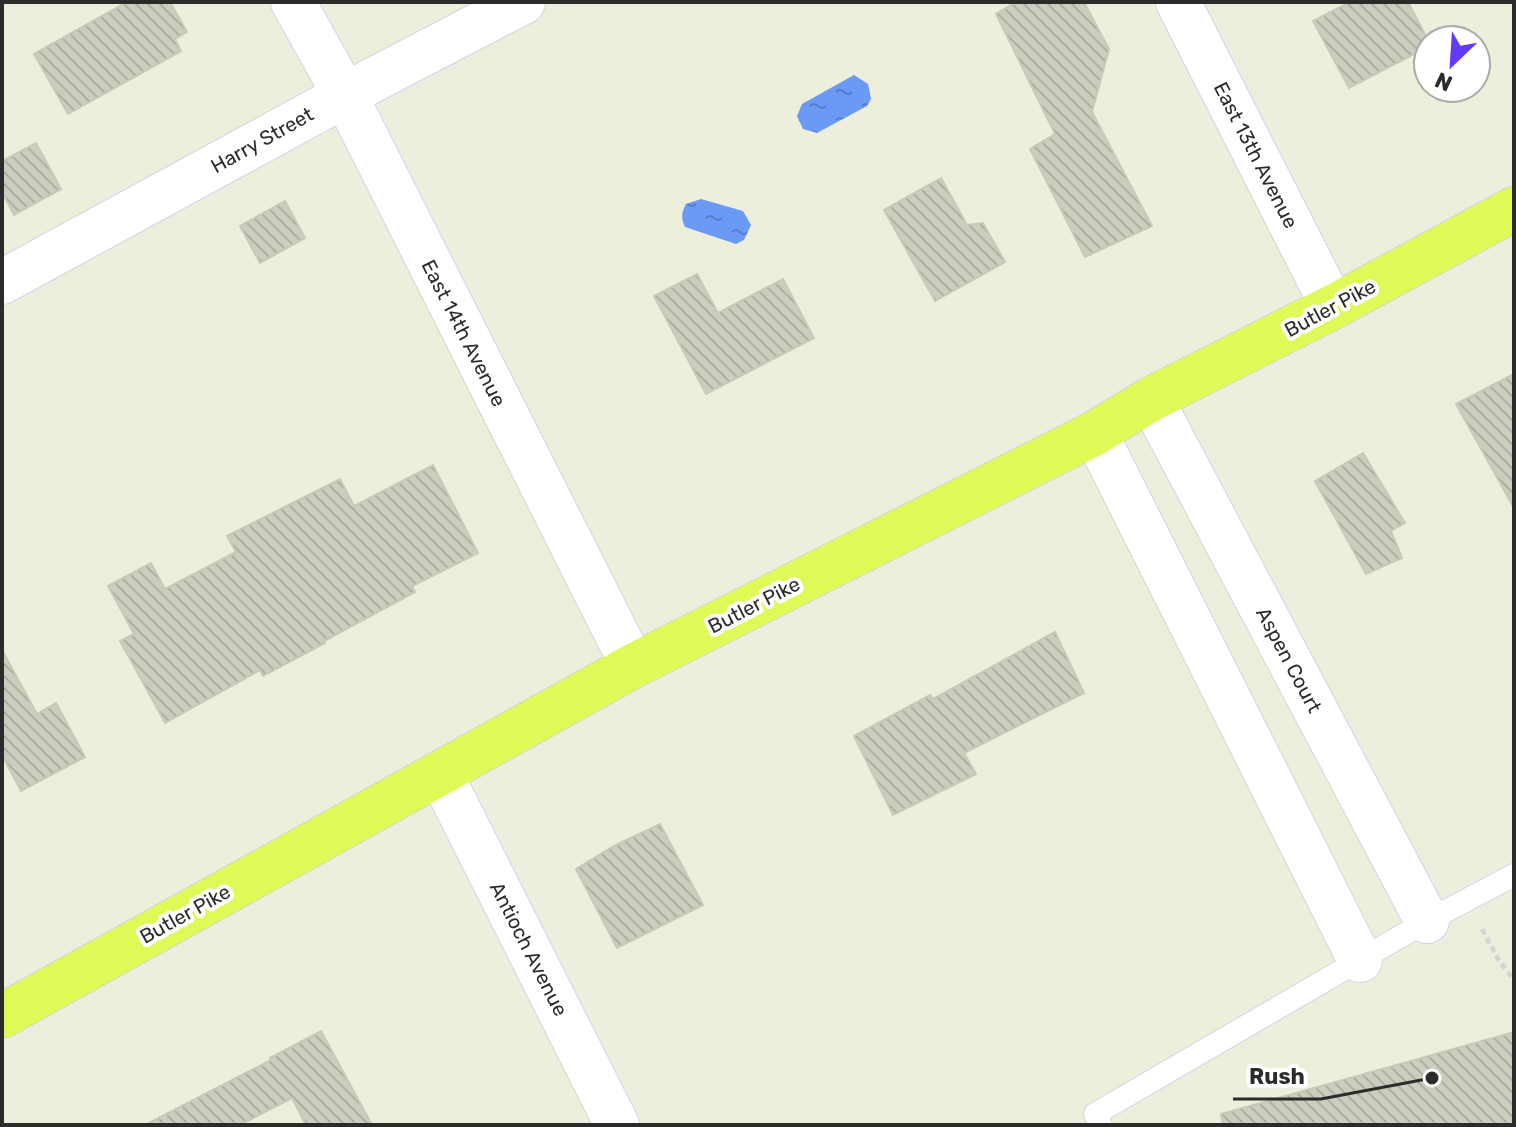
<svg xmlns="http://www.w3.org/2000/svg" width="1516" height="1127" viewBox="0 0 1516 1127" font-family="Rubik,sans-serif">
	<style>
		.water { fill: url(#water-ripples) }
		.building { fill: url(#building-back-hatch); stroke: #c9cab6; stroke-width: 2 }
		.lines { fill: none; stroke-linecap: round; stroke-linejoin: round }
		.service-casing { stroke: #d6d2e5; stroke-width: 24 }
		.minor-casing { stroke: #d6d2e5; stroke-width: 46 }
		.primary-casing { stroke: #d5d5d5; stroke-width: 46 }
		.path { stroke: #d5d5d5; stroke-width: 5; stroke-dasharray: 6 4; stroke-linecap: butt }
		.service { stroke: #fff; stroke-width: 22 }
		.minor { stroke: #fff; stroke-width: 44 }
		.primary { stroke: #dffa56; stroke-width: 44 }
		.labels { text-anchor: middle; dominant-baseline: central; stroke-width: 8; stroke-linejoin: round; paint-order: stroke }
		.street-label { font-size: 20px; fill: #2b2b2b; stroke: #fff }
		.leader { fill: none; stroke: #2b2b2b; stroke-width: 3 }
		.callout-dot { fill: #2b2b2b; stroke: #fff; stroke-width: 3 }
		.callout-label { font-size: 22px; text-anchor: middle; font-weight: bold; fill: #2b2b2b; stroke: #fff; stroke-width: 8; stroke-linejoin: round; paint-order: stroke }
	</style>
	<defs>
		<pattern id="water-ripples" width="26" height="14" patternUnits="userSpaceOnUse" patternTransform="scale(2)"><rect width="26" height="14" fill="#6a99f6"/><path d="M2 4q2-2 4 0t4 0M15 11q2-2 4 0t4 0" fill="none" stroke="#577dc7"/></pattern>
		<pattern id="building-back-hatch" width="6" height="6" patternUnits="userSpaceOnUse" patternTransform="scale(2)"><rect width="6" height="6" fill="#cccdbf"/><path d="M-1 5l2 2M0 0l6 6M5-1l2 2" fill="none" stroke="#afb0a4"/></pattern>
	</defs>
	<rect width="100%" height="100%" fill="#eed"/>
	<g class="water">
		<polygon points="854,75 868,84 871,99 867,106 817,133 803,129 797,116 802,104"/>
		<path d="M701 199 743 211 751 225 744 240 736 244 685 227C681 218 681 213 686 204Z"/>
	</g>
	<g class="building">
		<polygon points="127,2 170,2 187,32 175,39 181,51 68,114 34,54"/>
		<polygon points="1016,2 1084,2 1109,49 1092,112 1152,226 1085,257 1030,149 1055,134 996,14"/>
		<polygon points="1350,2 1408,2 1428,40 1428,47 1349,88 1313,21"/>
		<polygon points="36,143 61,189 14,215 2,192 2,161"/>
		<polygon points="941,178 967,225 983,223 1005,262 935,301 884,210"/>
		<polygon points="285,201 305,238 260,263 240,226"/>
		<polygon points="697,274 718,313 783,279 814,338 706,394 654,296"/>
		<polygon points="1514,374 1514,508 1456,404"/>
		<polygon points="1363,453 1405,523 1391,531 1402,558 1366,574 1315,481"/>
		<polygon points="433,465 478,553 412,586 415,592 324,641 325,643 263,676 260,670 165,723 120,641 134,634 108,586 151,563 165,589 236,552 227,536 340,479 354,506"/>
		<polygon points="1055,632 1084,693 964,753 976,774 893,815 854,736 930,695 933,699"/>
		<polygon points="2,650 37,714 56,703 85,757 21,791 2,755"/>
		<polygon points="660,824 703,905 617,948 576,869 614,846"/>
		<polygon points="321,1031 372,1125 306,1125 292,1098 240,1125 145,1125 271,1060 270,1058"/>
		<polygon points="1514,1032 1514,1125 1223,1125 1221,1114"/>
	</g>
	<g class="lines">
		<g class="service-casing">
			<polyline id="service" points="1101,1125 1095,1114 1427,921 1514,875"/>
		</g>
		<g class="minor-casing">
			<g id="minor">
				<polyline points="293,2 345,95 633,666"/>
				<polyline points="1178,2 1333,307"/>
				<polyline points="2,282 375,79 523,2"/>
				<polyline points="1151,399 1427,921"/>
				<polyline points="1095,433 1360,960"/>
				<polyline points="440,773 617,1125"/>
			</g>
		</g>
		<g class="primary-casing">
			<polyline id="primary" points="2,1016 633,666 1095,433 1151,399 1333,307 1514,209"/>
		</g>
		<polyline class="path" points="1482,929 1499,961 1514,980"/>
		<use href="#service" class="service"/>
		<use href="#minor" class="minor"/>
		<use href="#primary" class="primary"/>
	</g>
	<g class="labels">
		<g class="street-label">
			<text transform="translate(262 140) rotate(-29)">Harry Street</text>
			<text transform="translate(1256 155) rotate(63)">East 13th Avenue</text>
			<text transform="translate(1330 308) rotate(-28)">Butler Pike</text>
			<text transform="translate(464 333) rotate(63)">East 14th Avenue</text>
			<text transform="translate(754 605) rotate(-27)">Butler Pike</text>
			<text transform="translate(1289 660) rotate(62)">Aspen Court</text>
			<text transform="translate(185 914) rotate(-29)">Butler Pike</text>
			<text transform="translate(529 949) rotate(63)">Antioch Avenue</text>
		</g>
	</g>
	<path class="leader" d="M1432 1078L1321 1099H1233"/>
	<circle class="callout-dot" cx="1432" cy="1078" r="8"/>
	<g class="callout-label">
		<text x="1277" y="1084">Rush</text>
	</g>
	<rect width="1516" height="1127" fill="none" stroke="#2b2b2b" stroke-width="8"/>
	<g transform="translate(1452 64) rotate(205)"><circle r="38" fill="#ffffff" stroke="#aaaaaa" stroke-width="2"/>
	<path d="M0-6L14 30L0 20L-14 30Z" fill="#6339ff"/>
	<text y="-12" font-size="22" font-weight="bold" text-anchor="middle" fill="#2b2b2b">N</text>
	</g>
</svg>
